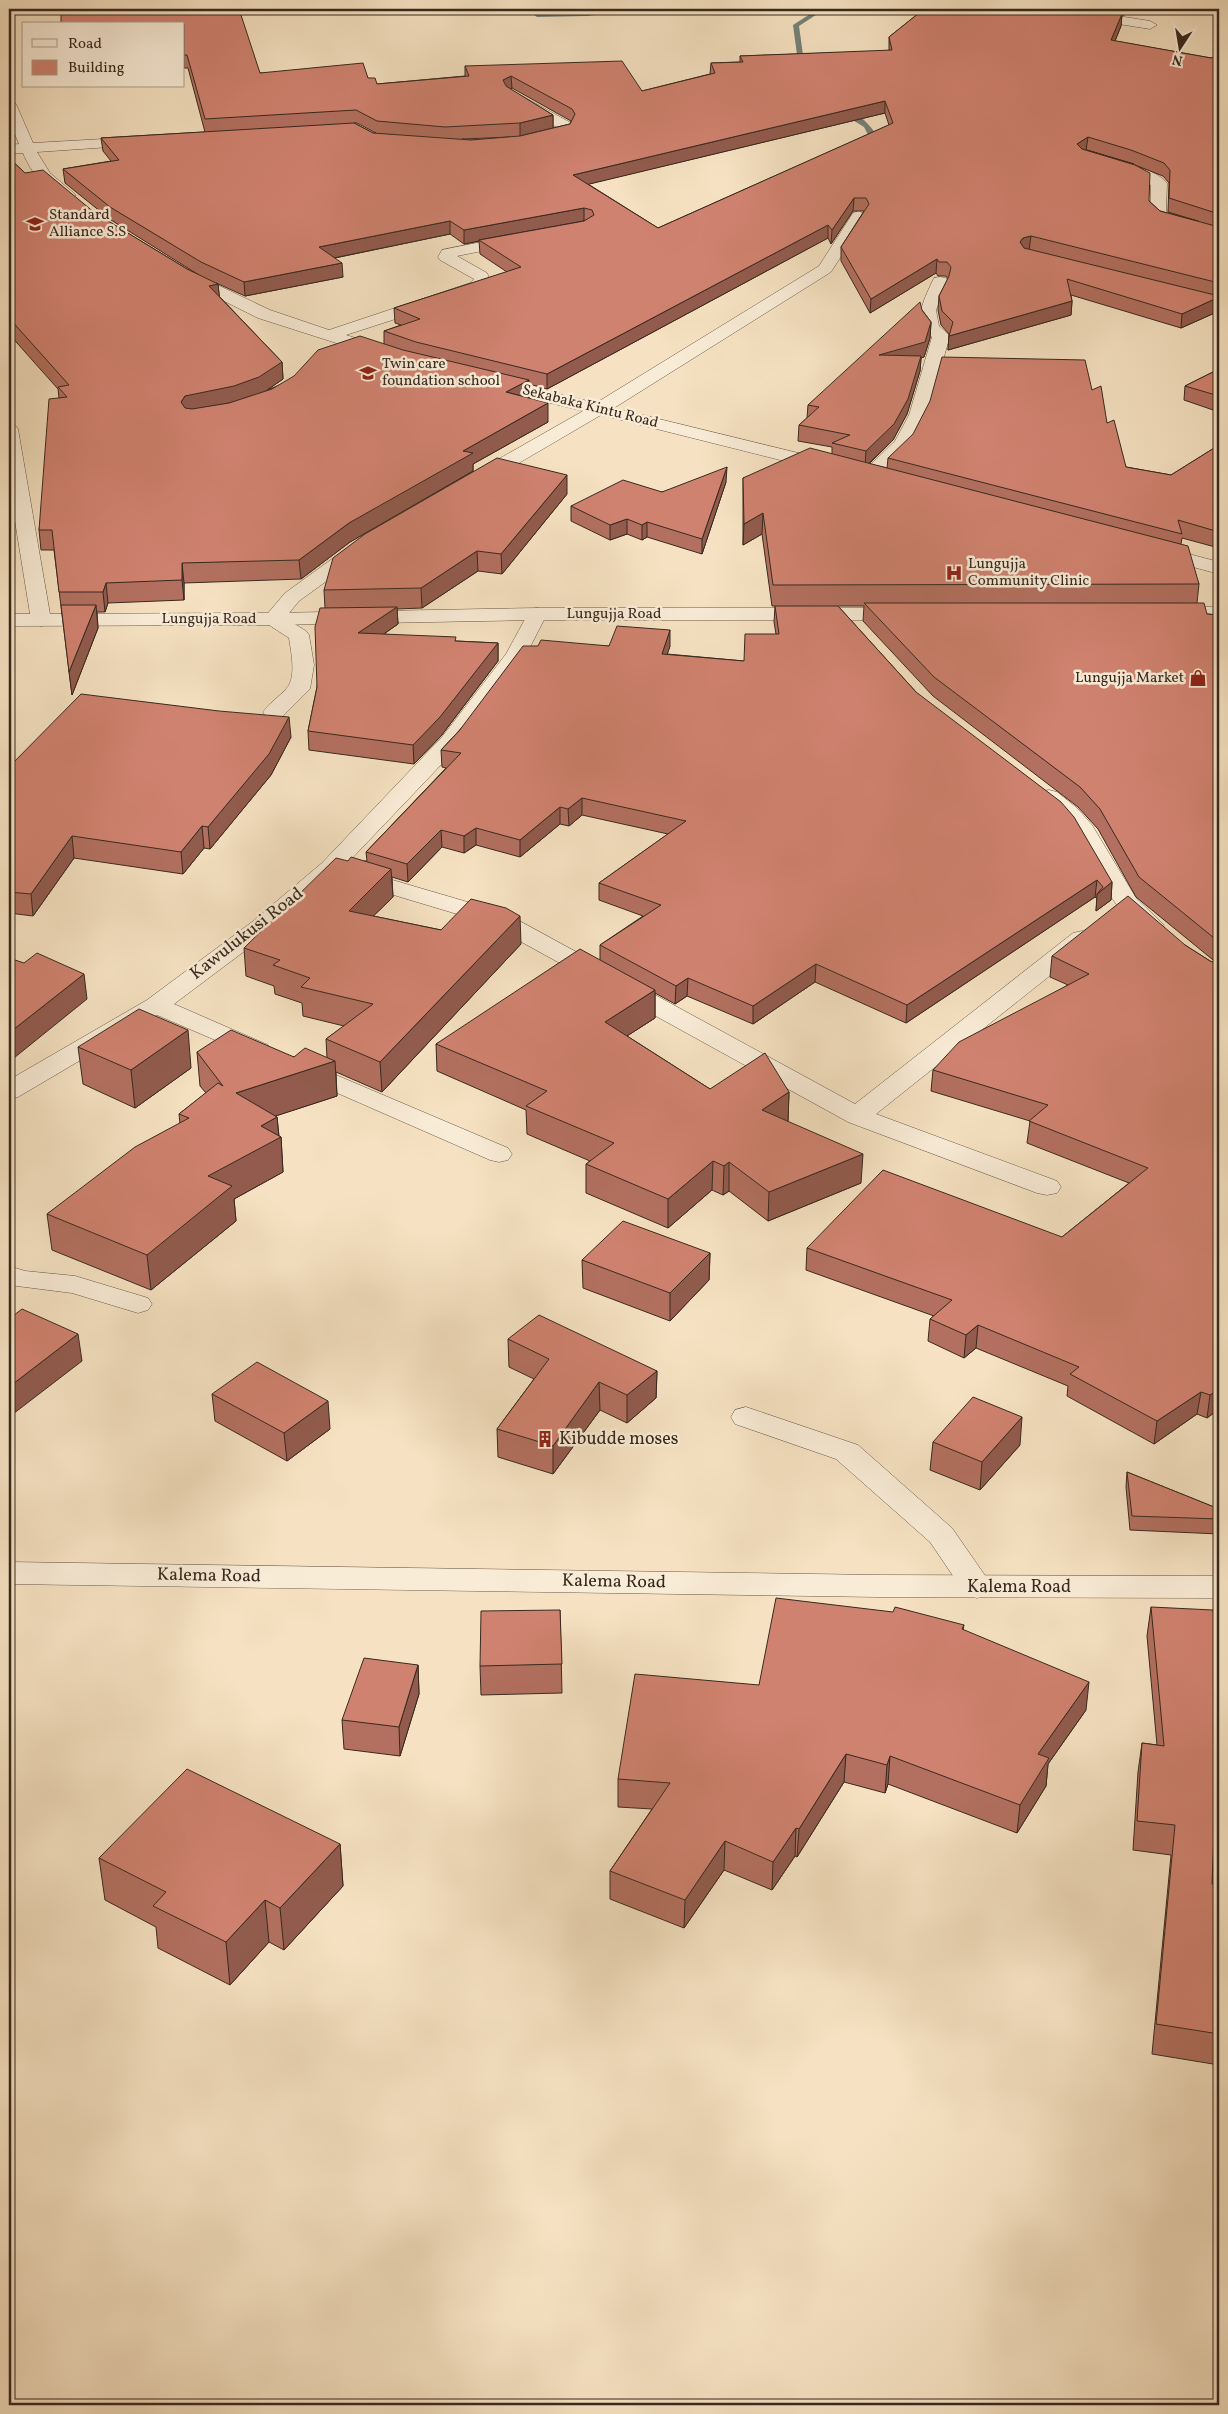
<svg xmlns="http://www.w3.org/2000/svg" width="1228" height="2414" viewBox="0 0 1228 2414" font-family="Vollkorn,serif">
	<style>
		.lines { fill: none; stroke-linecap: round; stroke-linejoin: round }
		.stream { fill: #75827a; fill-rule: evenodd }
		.minor-casing { stroke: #685747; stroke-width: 1 }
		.tertiary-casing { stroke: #685747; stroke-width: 1 }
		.minor { fill: #f9ecd7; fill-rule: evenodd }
		.tertiary { fill: #f9ecd7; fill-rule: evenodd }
		.wall { fill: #b37060; stroke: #38291e; fill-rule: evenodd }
		.shaded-wall { fill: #925b4e; stroke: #38291e }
		.building { fill: #d08270; stroke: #38291e; fill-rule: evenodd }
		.labels { text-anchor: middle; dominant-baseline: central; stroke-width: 5; stroke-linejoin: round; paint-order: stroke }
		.far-poi-label { font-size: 15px; fill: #38291e; stroke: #f9ecd7; text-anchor: start }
		.far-street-label { font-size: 15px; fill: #38291e; stroke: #f9ecd7 }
		.street-label { font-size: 18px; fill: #38291e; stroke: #f9ecd7 }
		.poi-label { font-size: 18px; fill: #38291e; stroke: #f9ecd7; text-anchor: start }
	</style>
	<rect width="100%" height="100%" fill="#f6e2c2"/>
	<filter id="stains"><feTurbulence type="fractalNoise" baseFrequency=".004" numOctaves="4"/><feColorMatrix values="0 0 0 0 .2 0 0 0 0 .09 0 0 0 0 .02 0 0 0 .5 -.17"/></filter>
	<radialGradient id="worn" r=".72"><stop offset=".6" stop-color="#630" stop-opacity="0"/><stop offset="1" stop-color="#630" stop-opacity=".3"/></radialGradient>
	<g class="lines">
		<g class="stream">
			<polygon points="620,9 641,9 587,16 537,17 534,15 537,13"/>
			<polygon points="818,9 825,9 799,26 804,62 800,71 796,71 798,62 793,25"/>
			<path d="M840 108C856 107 882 135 882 150H876L864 127 840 112Z"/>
		</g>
		<g class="minor-casing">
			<g id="minor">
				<polygon points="1043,9 1073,9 1150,21 1157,25 1150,29 1050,13"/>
				<polygon points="522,96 571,123 573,126 570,135 537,144 532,143 530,140 532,137 558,128 517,103 515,100 517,97"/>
				<path d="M9 100 16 104 33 143 139 137 146 141 139 145 37 152 50 173 76 195 68 200C48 195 30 171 23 153H9V145L19 144 9 120Z"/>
				<path d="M1116 161C1131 165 1157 170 1167 183L1166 213 1219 230V240L1160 223 1150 215 1151 185 1134 176 1111 169 1108 166Z"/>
				<polygon points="859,211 867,216 831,272 614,408 835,462 837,466 835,470 828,472 601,415 483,484 469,484 467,480 469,476 583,411 486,387 483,383 486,379 492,378 596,403 819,266 853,213"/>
				<polygon points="516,235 522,237 524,240 522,243 457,256 487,273 491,282 482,291 346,335 386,348 389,352 386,356 380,357 258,318 180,279 178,276 180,273 192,273 270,310 329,330 470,283 474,279 440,260 438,257 442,250"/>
				<path d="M940 277 946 278 948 282 936 310 939 326 950 336 927 415 910 448 877 480H863L861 476 863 472 895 441 909 415 932 337C912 321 923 302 932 282L934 278Z"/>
				<polygon points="9,424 15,425 18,429 51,620 48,624 41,626 34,624 31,620 9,484"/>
				<path d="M361 541 368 543 371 547 368 551 299 601 285 618 306 631 309 635 314 665 310 689 282 717 274 718 266 717 263 712C269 703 279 697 286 689 297 678 291 652 289 638L266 623 263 619 285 593 354 543Z"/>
				<polygon points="1155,545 1219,562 1219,574 1148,555 1145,551 1148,547"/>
				<polygon points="537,608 544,610 547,614 526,655 458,747 338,873 270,932 174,1004 268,1045 272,1050 268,1055 259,1058 250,1055 157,1015 18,1097 9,1099 9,1080 147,1000 252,922 322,863 442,737 506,654 530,610"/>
				<path d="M1049 790 1057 792 1077 808 1092 825 1136 898 1164 925 1161 930C1121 940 1093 857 1073 832 1063 819 1047 811 1038 797L1041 792Z"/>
				<polygon points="355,869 505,913 855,1104 1073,933 1082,931 1091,933 1094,938 1091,943 876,1114 1057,1181 1061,1187 1057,1193 1047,1195 1037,1193 848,1122 487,923 347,881 343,876 347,871"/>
				<polygon points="303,1061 508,1148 512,1154 508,1160 499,1162 490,1160 294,1074 290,1069 294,1064"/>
				<polygon points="9,1266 25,1271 75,1276 148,1298 152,1304 148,1310 138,1313 72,1293 9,1285"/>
				<polygon points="746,1407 858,1445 952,1528 993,1587 988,1595 977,1598 966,1595 930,1542 836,1459 735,1424 731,1417 735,1410"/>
			</g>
		</g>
		<g class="tertiary-casing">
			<g id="tertiary">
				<polygon points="1171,607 1219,607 1219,619 1164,617 1161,613 1164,609"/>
				<polygon points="537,608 900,608 907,610 910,614 907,618 900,620 537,620 273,625 9,626 9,614 273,613"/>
				<polygon points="9,1562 878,1575 1219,1576 1219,1598 878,1597 9,1584"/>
			</g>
		</g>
		<use href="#minor" class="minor"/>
		<use href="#tertiary" class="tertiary"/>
	</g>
	<g class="wall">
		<path d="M924 9H1128L1125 15H1122L1121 26 1115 41 1211 58 1219 55V311L1181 328 1071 295 1072 301 1071 315 948 350 949 334 941 325 938 310 939 296 948 279 946 276H938L936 273 870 313 841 261V247L864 211H853L831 244 828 238 547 389 529 384V398L548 422 473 464V471L350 542 301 579 184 583V600L108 603 105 612H97L98 628 72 695 54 550H41L39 530 59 398 58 389 9 334V158L25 173 95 213 187 269 199 275 111 220 65 183 63 169 111 161 103 151 101 138 205 132 188 68H184V24L260 73 368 78 377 84 465 76V66L642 91 710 74 711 63 740 62V56L889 51V37ZM512 88 571 121 570 124 553 128V115L510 89ZM885 113 889 125 658 228 588 184ZM354 123H357L376 133H373ZM511 137 471 140 462 139ZM1087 150 1130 163 1134 164ZM1135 165 1163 176 1169 183 1168 212 1198 221 1160 211 1149 201ZM450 234 464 244 479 241 480 254 507 272 394 308 395 323 401 325 384 331V344L267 390 283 379 282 362 219 296 218 284 216 283 245 296 343 277 335 258Z"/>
		<polygon points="922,310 931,322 930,338 924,357 921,358 920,371 907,414 893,440 869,464 887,468 888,458 1092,390 1107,423 1126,467 1171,475 1219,445 1219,548 1182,538 1181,544 1199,584 1197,603 1207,614 1219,615 1219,1409 1207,1418 1197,1414 1154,1444 1067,1396 1068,1386 976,1348 964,1358 928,1341 930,1319 934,1316 806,1270 807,1248 1062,1237 1129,1183 1027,1143 1030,1121 931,1091 933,1070 1068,985 1050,977 1052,956 1185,945 1210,961 1218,964 1136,897 1098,829 1078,807 933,696 863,621 864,606 838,606 916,692 1112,882 1111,900 1096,911 1097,899 1095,897 906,1023 815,982 753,1024 687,996 675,1004 655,993 655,1018 627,1036 710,1089 789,1092 788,1121 787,1121 861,1183 768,1221 729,1191 723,1195 712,1190 668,1228 586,1193 586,1164 590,1161 527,1134 526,1110 437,1071 436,1044 600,960 600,945 643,916 599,900 599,883 668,834 582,815 569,826 560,824 520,857 476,845 464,853 442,847 408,882 392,877 393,897 373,916 441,930 521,944 382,1092 336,1072 337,1096 275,1116 277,1117 279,1136 281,1137 283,1172 234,1199 236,1221 151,1290 52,1250 47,1214 180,1124 179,1114 206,1093 200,1086 197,1052 294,1057 327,1058 326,1039 344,1026 303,1016 302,1003 275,994 274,986 246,976 244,948 348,861 367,861 366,852 446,768 442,767 441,750 538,646 670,646 667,654 744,661 776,634 774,622 775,606 772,606 762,534 743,545 743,478 832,454 832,447 798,441 799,425 807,418 808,405"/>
		<polygon points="1219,369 1219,412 1184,400 1185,386"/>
		<polygon points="726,482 702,554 647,537 642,540 627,534 610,540 571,521 571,506"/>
		<polygon points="567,494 502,574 478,571 422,608 397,609 398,624 384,634 456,641 498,643 498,661 441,736 414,764 309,750 308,731 317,687 325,608 324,590"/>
		<polygon points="291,737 271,775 210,849 204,848 183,874 74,858 33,916 9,913 9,767"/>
		<polygon points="78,1047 191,1068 135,1108 83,1084"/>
		<polygon points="710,1253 709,1280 670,1321 583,1288 582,1260"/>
		<polygon points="508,1339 657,1371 656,1398 627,1423 600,1410 553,1474 498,1457 497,1429 534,1379 509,1367"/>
		<polygon points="212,1394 330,1429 287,1461 215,1421"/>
		<polygon points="933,1442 1020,1445 980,1490 930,1470"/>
		<polygon points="1127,1472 1219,1509 1219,1534 1130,1530 1126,1487"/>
		<polygon points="1151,1607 1219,1658 1219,1714 1212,1884 1219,1885 1219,2065 1152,2054 1171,1855 1133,1850 1138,1772 1142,1743 1157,1745 1147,1636"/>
		<polygon points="560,1610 562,1693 481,1695 480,1666"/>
		<polygon points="964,1625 963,1630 1086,1710 1048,1764 1046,1786 1017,1833 888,1784 885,1793 844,1782 797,1857 795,1856 772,1890 724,1870 684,1928 610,1899 610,1871 652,1809 618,1807 618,1779 759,1685"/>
		<polygon points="418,1665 419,1694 400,1756 344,1749 342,1720"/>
		<polygon points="340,1844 343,1886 284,1950 269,1942 230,1985 158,1948 156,1927 105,1900 99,1858"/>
	</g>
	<g class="shaded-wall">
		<polygon points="1122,14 1121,26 1110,53 1111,40"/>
		<polygon points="511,76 512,88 503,93 503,80"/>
		<polygon points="885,101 885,113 573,188 573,175"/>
		<polygon points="553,115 553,128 520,136 520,123"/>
		<polygon points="1088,137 1086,150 1076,157 1077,144"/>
		<polygon points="854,198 853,211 831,244 832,230"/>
		<polygon points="584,208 584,221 479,240 479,241 464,244 464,230"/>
		<polygon points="450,221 450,234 319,261 319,247"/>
		<polygon points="828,225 828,238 547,389 547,374"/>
		<polygon points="1031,236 1029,250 1022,252 1020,242 1023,238"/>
		<polygon points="937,259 936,273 870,313 871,299"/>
		<polygon points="342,263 343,277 245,296 244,282"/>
		<polygon points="218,284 220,301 209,286"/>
		<polygon points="1219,297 1219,311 1181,328 1182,314"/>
		<polygon points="1072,301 1071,315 948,350 949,336"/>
		<polygon points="931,322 930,338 924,357 921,358 920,371 907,414 893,440 865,467 866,451 879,355"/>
		<polygon points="282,362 283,379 260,395 187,414 181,402 185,396"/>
		<polygon points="529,380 529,398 506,392"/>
		<polygon points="548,403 548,422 473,464 473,471 350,542 301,579 299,560 349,523 463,451"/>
		<polygon points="727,467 726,482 702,554 702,539"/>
		<polygon points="567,475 567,494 502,574 501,554"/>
		<polygon points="763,513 762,534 743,545 744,524"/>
		<polygon points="627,519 627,534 610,540 610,525"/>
		<polygon points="647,522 647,537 642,540 642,525"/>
		<polygon points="477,551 478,571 422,608 421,588"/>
		<polygon points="182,563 184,583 184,600 182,580"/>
		<polygon points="106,583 108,603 105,612 103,592"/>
		<polygon points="96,605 98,628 72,695 69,672"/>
		<polygon points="397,607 398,624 359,651 358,633"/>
		<polygon points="670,630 670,646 662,670 662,654"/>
		<polygon points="498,643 498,661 441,736 414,764 413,745"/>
		<polygon points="289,717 291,737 271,775 210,849 208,827"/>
		<polygon points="582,798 582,815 569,826 568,809"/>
		<polygon points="560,807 560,824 520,857 520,840"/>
		<polygon points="202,826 204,848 183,874 181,852"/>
		<polygon points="476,828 476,845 464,853 464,836"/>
		<polygon points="441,830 442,847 408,882 407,864"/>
		<polygon points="72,836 74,858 33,916 31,894"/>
		<polygon points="391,869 393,897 350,939 349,911"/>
		<polygon points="1097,880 1095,897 906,1023 907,1005"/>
		<polygon points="1112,882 1111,900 1096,911 1097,894"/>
		<polygon points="520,916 521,944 382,1092 380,1062"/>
		<polygon points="816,964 815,982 753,1024 753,1006"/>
		<polygon points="84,974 87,999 9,1062 9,1033"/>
		<polygon points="688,978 687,996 675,1004 676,986"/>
		<polygon points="655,990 655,1018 605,1050 605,1022"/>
		<polygon points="188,1030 191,1068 135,1108 131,1070"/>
		<polygon points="335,1061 337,1096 239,1128 236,1093"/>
		<polygon points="789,1092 788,1121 761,1139 762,1110"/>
		<polygon points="277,1117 279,1138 281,1137 283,1172 234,1199 236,1221 151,1290 147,1255 208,1176 261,1126"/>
		<polygon points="863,1154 861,1183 768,1221 769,1192"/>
		<polygon points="713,1161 712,1190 668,1228 668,1199"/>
		<polygon points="729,1162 729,1191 723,1195 724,1166"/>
		<polygon points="9,1171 12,1195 9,1197"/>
		<polygon points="710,1253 709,1280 670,1321 670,1293"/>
		<polygon points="978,1325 976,1348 964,1358 966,1335"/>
		<polygon points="78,1334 82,1361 9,1417 9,1387"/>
		<polygon points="657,1371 656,1398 627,1423 627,1395"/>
		<polygon points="599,1382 600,1410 553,1474 553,1446"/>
		<polygon points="1219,1389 1219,1409 1207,1418 1210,1395"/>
		<polygon points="1201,1392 1197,1414 1154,1444 1157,1421"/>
		<polygon points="328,1401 330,1429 287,1461 284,1433"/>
		<polygon points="1022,1417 1020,1445 980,1490 982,1462"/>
		<polygon points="418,1665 419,1694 400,1756 399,1727"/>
		<polygon points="1089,1682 1086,1710 1048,1764 1046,1786 1017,1833 1020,1805 1038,1754"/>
		<polygon points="9,1722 12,1746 9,1749"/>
		<polygon points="846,1754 844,1782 797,1857 799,1829"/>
		<polygon points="890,1756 888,1784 885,1793 887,1765"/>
		<polygon points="796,1828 795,1856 772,1890 773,1862"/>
		<polygon points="725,1841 724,1870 684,1928 685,1900"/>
		<polygon points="340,1844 343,1886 284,1950 280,1908"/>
		<polygon points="265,1900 269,1942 230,1985 226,1942"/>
	</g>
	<g class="building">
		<path d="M61 9H239L260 73 363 63 368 78H375L377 84 469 76 465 66 622 61 642 91 715 73 711 63 743 62 740 56 892 50 889 37 924 9H1087L1122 14 1111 40 1211 58 1219 55V214L1169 198 1170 170 1164 163 1131 150 1088 137 1077 144 1082 149 1135 165 1150 173 1149 201 1160 211 1219 227V283L1031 236 1023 238 1020 242 1024 248 1219 296V297L1182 314 1067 279 1072 301 949 336 953 322 942 311 939 296 949 276 951 267 947 262H939L937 259 871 299 841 247 869 204 866 198H854L832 230 828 225 547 374 416 342 384 331 420 319 394 308 521 267 479 240 584 221 594 215 592 210 584 208 464 230 450 221 319 247 342 263 244 282 201 262 110 207 63 169 119 160 101 138 354 123 373 133 471 140 520 136 570 124 575 114 572 109 511 76 503 80 506 86 553 115 520 123 445 127 377 121 356 110 205 119 187 55H184V24H61ZM885 101 893 123 658 228 573 175Z"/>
		<polygon points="9,158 25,173 43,170 95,213 187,269 218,284 209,286 282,362 259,377 234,386 185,396 181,402 185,408 192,409 229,403 272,389 294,376 318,350 360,336 403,350 529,380 506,392 548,403 463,451 473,453 349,523 299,560 182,563 182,580 106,583 103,592 59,592 52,530 39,530 49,399 67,397 58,387 69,385 9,318"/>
		<polygon points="920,302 922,310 931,322 925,342 879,355 921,356 908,399 894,424 866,451 832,443 850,435 799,425 819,407 808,405"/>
		<polygon points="942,357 1085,360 1092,390 1101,386 1107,423 1114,420 1126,467 1171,475 1219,445 1219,532 1178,520 1182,534 888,458 913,434 930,401"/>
		<polygon points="1219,369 1219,396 1185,386"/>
		<polygon points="810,448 1188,546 1199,584 773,585 763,513 744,524 743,478"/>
		<polygon points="497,458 567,475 501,554 477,551 421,588 324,590 333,558 365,534"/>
		<polygon points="727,467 702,539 647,522 642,525 627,519 610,525 571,506 623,480 662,492"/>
		<polygon points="864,603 1204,603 1207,614 1219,615 1219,942 1139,877 1100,809 1080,787 934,677"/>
		<polygon points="61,605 96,605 69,672"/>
		<polygon points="775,606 838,606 916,692 1061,802 1074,817 1112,882 1097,894 1103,887 1097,880 907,1005 816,964 753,1006 688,978 676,986 600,945 661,905 599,883 686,821 582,798 568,809 560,807 520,840 476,828 464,836 441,830 407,864 366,852 461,753 441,750 459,731 523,646 538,646 541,640 609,646 617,626 670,630 662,654 744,661 745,634 779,634"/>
		<polygon points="397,607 358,633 456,637 455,641 498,643 440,717 413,745 308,731 317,687 315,627 320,608"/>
		<polygon points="81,694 219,711 289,717 269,754 208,827 202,826 181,852 72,836 31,894 9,892 9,767"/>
		<polygon points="351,857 391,869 349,911 441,930 471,899 506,908 520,916 380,1062 326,1039 373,1004 301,987 310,978 273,965 280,960 244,948 336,858 348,861"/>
		<polygon points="1128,896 1185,945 1210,961 1219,964 1219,1389 1210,1395 1201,1392 1157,1421 1070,1374 1079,1367 978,1325 966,1335 930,1319 952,1300 807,1248 883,1170 1062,1237 1148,1168 1029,1121 1048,1105 933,1070 959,1042 1089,974 1052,956"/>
		<polygon points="580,949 655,990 605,1022 710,1089 765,1053 789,1092 762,1110 863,1154 769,1192 729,1162 724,1166 713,1161 668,1199 586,1164 614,1143 526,1106 547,1091 436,1044"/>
		<polygon points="37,953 84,974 9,1033 9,965 15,960 24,963"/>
		<polygon points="139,1009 188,1030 131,1070 78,1047"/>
		<polygon points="231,1030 294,1057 305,1048 335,1061 236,1093 277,1117 261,1126 281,1137 208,1176 232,1186 147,1255 47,1214 135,1147 189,1118 179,1114 218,1083 223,1086 197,1052"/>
		<polygon points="623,1221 710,1253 670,1293 582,1260"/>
		<polygon points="22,1309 78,1334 9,1387 9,1319"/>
		<polygon points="539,1315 657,1371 627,1395 599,1382 553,1446 497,1429 549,1359 508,1339"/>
		<polygon points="257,1362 328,1401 284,1433 212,1394"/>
		<polygon points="973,1397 1022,1417 982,1462 933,1442"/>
		<polygon points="1127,1472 1219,1509 1219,1519 1132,1516"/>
		<polygon points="776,1598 893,1612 895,1607 964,1625 962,1629 1089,1682 1038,1754 1049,1758 1020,1805 890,1756 887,1765 846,1754 799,1829 796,1828 773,1862 725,1841 685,1900 610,1871 670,1783 618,1779 635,1674 759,1685"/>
		<polygon points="1151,1607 1213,1610 1219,1658 1219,1702 1212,1884 1219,1885 1219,2034 1156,2024 1175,1825 1137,1821 1142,1743 1164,1746"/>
		<polygon points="560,1610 562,1664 480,1666 481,1611"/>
		<polygon points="364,1658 418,1665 399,1727 342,1720"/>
		<polygon points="187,1769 340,1844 280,1908 265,1900 226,1942 153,1906 166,1892 99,1858"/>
	</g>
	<defs>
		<g id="school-bare" transform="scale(1.35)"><path d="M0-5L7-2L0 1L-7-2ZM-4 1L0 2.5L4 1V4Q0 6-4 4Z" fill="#8f2418" stroke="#f9ecd7" stroke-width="2.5" paint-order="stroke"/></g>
		<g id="hospital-bare" transform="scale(1.35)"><path d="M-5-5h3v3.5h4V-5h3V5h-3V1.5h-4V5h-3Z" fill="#8f2418" stroke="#f9ecd7" stroke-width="2.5" paint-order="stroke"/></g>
		<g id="shop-bare" transform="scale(1.35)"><path d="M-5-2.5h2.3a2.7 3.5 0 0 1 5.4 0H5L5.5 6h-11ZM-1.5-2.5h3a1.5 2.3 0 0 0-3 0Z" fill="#8f2418" stroke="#f9ecd7" stroke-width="2.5" paint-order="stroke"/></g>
		<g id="building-bare" transform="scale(1.35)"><path d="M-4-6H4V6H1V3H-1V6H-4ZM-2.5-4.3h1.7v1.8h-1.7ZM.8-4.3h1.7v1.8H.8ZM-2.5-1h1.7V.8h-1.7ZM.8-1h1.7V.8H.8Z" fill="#8f2418" stroke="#f9ecd7" stroke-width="2.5" paint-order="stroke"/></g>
	</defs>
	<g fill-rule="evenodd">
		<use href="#school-bare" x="35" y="224"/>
		<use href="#school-bare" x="368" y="373"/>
		<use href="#hospital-bare" x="954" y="573"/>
		<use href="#shop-bare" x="1198" y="678"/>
		<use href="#building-bare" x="545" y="1439"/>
	</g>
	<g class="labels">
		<g class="far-poi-label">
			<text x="49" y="215">Standard<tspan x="49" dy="17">Alliance S.S</tspan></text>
			<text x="382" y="364">Twin care<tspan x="382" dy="17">foundation school</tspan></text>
			<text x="968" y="564">Lungujja<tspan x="968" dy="17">Community Clinic</tspan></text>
			<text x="1184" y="678" text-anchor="end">Lungujja Market</text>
		</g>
		<g class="far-street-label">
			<text transform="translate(590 407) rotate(14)">Sekabaka Kintu Road</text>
			<text x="614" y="614">Lungujja Road</text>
			<text x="209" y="619">Lungujja Road</text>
		</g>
		<g class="street-label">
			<text transform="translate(247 934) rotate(-38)">Kawulukusi Road</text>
			<text transform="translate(209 1576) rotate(1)">Kalema Road</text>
			<text transform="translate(614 1582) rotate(1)">Kalema Road</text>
			<text x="1019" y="1587">Kalema Road</text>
		</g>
		<g class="poi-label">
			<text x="559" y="1439">Kibudde moses</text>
		</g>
	</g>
	<rect width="1228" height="2414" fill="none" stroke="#f6e2c2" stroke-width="30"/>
	<rect x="10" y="10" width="1208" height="2394" fill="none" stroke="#38291e" stroke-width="2.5"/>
	<rect x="15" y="15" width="1198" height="2384" fill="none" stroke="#38291e"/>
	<rect x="22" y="22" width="162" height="65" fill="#f9ecd7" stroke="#ac9e8d"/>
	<rect x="32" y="39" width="25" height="8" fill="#f9ecd7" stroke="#ac9e8d"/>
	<text x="68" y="48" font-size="15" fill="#38291e">Road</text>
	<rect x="32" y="60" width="25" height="15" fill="#d08270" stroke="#ac9e8d"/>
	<text x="68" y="72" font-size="15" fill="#38291e">Building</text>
	<g transform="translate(1180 48) rotate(192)" stroke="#f9ecd7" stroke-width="4" paint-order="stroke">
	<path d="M0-4L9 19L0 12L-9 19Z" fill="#38291e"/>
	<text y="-8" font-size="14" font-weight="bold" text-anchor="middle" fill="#38291e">N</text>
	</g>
	<rect width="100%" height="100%" filter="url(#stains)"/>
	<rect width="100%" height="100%" fill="url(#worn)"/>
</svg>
